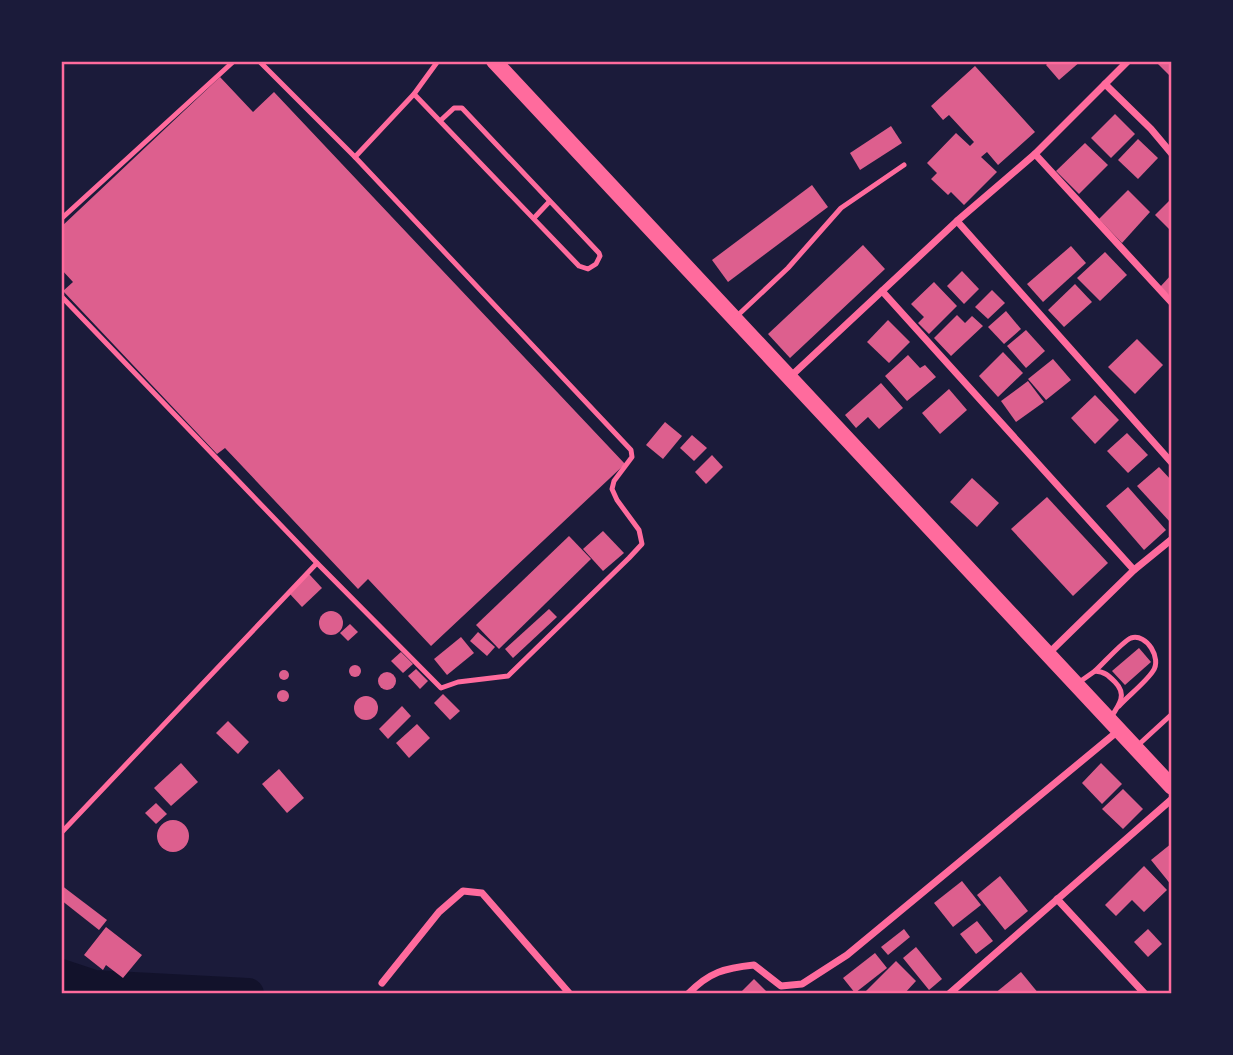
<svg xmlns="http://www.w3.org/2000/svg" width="1233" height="1055" viewBox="0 0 1233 1055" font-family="Karla,sans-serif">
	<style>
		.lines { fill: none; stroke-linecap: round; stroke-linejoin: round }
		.river { stroke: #12122b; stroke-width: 32 }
		.building { fill: #dd5f8e }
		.service { stroke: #ff6b9d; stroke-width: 5 }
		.minor { stroke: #ff6b9d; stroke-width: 7 }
		.primary { stroke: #ff6b9d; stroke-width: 16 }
		.neatline { fill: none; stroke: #ff6b9d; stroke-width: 2.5 }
	</style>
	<rect width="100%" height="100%" fill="#1b1b3a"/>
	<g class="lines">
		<polyline class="river" points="61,975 94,986 248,994"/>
	</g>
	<g class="building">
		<polygon points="1050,61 1081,61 1059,80 1046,65"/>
		<polygon points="1161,61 1172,61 1172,78 1158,64"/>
		<polygon points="975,66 1035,132 998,165 987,152 981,157 997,172 964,205 951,192 948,195 931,179 937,173 927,163 956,133 970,146 974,142 949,115 943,120 931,106"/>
		<polygon points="220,77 253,112 274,92 625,464 431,646 368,579 358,589 225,448 217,454 63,291 73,282 61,269 61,227"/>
		<polygon points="1115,114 1135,134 1111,158 1091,138"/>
		<polygon points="891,126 902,143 860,170 850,153"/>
		<polygon points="1138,139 1158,158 1138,179 1118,160"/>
		<polygon points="1085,143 1108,165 1079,194 1056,171"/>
		<polygon points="812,185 828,207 728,282 712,260"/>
		<polygon points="1128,190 1150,212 1122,243 1099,219"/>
		<polygon points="1172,198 1172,229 1170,230 1155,215"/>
		<polygon points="863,245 885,269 790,358 768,334"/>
		<polygon points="1071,246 1086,263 1043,302 1027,284"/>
		<polygon points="1105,252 1127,275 1100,301 1077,278"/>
		<polygon points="962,271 979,289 964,304 947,286"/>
		<polygon points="1172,274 1172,298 1160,287"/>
		<polygon points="934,282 957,306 929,334 918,323 924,317 911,304"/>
		<polygon points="1075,284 1092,302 1064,327 1048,310"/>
		<polygon points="992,290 1005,303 988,319 975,307"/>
		<polygon points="1006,311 1021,329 1004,344 988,327"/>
		<polygon points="957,315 965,323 972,316 983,326 951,356 934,338"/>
		<polygon points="888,320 910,342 889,363 867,342"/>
		<polygon points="1026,330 1045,351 1026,368 1007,346"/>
		<polygon points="1137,339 1163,365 1135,394 1108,367"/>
		<polygon points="1003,352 1023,373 998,397 979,376"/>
		<polygon points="908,355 920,368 925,365 936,377 907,401 885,376"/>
		<polygon points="1053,359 1071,380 1046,400 1028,379"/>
		<polygon points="1028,381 1044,402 1016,422 1001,401"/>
		<polygon points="881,383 903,408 879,429 868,417 856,428 845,415"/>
		<polygon points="949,389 967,410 940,434 922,413"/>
		<polygon points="1095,395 1119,420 1095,444 1071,418"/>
		<polygon points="665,422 682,436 663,459 646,445"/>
		<polygon points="1127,433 1148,455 1128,473 1107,451"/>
		<polygon points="692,435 707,448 694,461 680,448"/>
		<polygon points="712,455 723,467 706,484 695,472"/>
		<polygon points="1159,467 1172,481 1172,520 1170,522 1137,486"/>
		<polygon points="972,478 999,503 977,527 950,502"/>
		<polygon points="1128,487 1166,530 1144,550 1106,506"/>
		<polygon points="1047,497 1108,563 1073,596 1011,529"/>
		<polygon points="603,531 624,553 603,571 583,549"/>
		<polygon points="569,536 591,559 499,649 476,625"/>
		<polygon points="309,574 322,588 302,607 289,593"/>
		<polygon points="549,609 557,617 513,658 505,649"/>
		<circle cx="331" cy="623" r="12"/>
		<polygon points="350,624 358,632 348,641 340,633"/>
		<polygon points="478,632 495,647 487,656 470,641"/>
		<polygon points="461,637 474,653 447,675 434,659"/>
		<polygon points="1139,648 1151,662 1125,685 1112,671"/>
		<polygon points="401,652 413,664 403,673 391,661"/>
		<circle cx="355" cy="671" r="6"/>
		<polygon points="416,669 428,681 420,689 408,676"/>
		<circle cx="284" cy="675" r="5"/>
		<circle cx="387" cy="681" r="9"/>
		<circle cx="283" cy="696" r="6"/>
		<polygon points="443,694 460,711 450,720 434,703"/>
		<circle cx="366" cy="708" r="12"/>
		<polygon points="402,706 411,716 388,739 379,729"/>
		<polygon points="228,721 249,742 238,754 216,733"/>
		<polygon points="417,724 430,738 409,758 396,743"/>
		<polygon points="181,763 198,782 171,806 154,788"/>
		<polygon points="1101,763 1122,784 1102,804 1082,783"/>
		<polygon points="279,769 304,798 287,813 262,784"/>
		<polygon points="1123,789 1143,809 1123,829 1102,809"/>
		<polygon points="156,803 167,814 156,824 145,813"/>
		<circle cx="173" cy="836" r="16"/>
		<polygon points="1172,843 1172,886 1151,860"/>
		<polygon points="1144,866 1167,890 1144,912 1132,900 1116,916 1105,905"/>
		<polygon points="1000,876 1028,911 1005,930 977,895"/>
		<polygon points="962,881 981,905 953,927 934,903"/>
		<polygon points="61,885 107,920 99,930 61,900"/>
		<polygon points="977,921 993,941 976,954 960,934"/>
		<polygon points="106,927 142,955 123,978 106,965 103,970 84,955"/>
		<polygon points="904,929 910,937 888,955 881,947"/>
		<polygon points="1148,929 1162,944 1148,957 1134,942"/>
		<polygon points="916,947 942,979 929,990 903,958"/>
		<polygon points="875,953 887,968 855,993 843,978"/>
		<polygon points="896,961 916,981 904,994 867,994 865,992"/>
		<polygon points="1021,972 1039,994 994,994"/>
		<polygon points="754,979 769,994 739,994"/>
	</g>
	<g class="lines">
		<g class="service">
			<polyline points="259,61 355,157"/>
			<polyline points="414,94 579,266 588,269 596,264 600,256 599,253 462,108 454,108 440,121"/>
			<polyline points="534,218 549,202"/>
			<polyline points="61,219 234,61"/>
			<polyline points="61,296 317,563 441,688 458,682 508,676 629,558 642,544 639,530 617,500 612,489 614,481 632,457 631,450 355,157 414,94 438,61"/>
			<polyline points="737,316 788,268 841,208 904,165"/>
			<path d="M1095 671C1103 664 1123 641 1131 638 1147 633 1162 659 1153 671 1146 682 1128 696 1119 706"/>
			<path d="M1078 683 1095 671C1105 672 1108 675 1115 682 1127 694 1120 704 1111 717"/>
			<polyline points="1136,747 1172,714"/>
			<polyline points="61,833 317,563"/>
		</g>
		<g class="minor">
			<polyline points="1105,84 1151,129 1172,154"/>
			<polyline points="1035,154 1172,303"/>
			<polyline points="957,221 1172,463"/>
			<polyline points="882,291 1134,570"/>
			<polyline points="790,377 957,221 1035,154 1128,61"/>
			<polyline points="1049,653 1134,570 1172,539"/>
			<polyline points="1057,899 1145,994"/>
			<polyline points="382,983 439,912 463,891 482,893 570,994"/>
			<path d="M688 994C709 972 725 968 754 965L781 986 802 984 847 955 1118 731"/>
			<polyline points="949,994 1172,799"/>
		</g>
		<polyline class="primary" points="494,61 1172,787"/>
	</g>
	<rect width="1233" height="1055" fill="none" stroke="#1b1b3a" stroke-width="126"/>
	<rect x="63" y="63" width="1107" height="929" class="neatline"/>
</svg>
